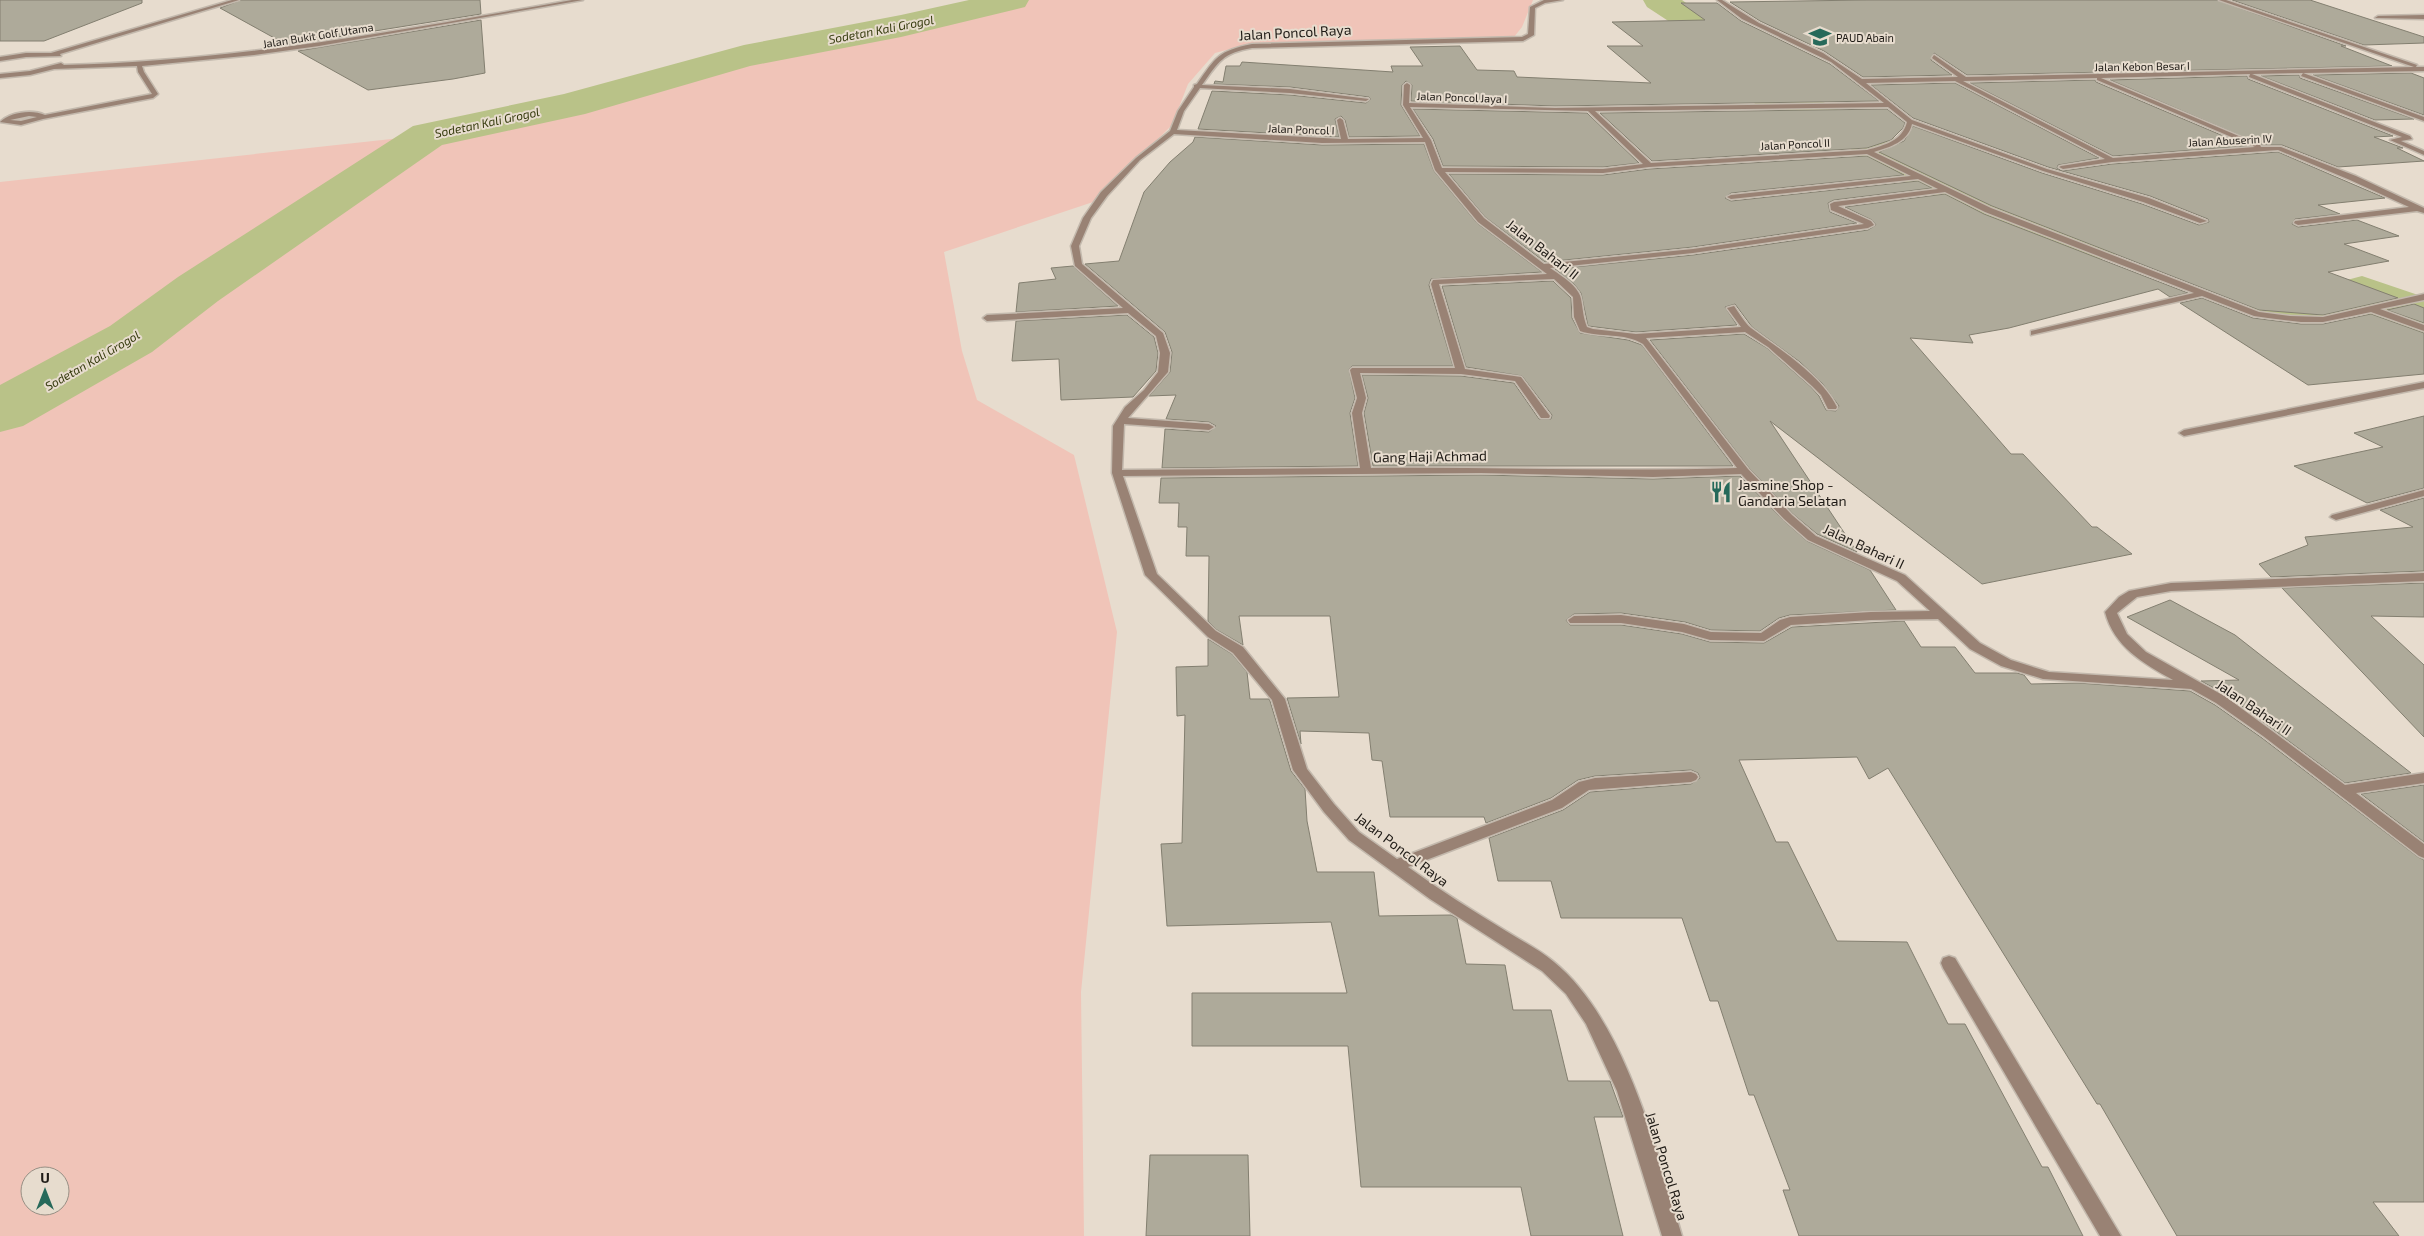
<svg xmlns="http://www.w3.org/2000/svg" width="2424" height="1236" viewBox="0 0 2424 1236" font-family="'Exo 2',sans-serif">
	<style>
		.green { fill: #f0c4b8; fill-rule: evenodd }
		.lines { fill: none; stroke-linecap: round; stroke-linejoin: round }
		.river { fill: #b9c288; fill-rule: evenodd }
		.building { fill: #aeaa9a; stroke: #837f70 }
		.minor-casing { stroke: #c3b9ad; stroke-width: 3 }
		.minor { fill: #998274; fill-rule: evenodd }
		.labels { text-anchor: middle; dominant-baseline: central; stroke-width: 4; stroke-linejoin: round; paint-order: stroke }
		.far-street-label { font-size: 11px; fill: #1f1b16; stroke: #e7dcce }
		.far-poi-label { font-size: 11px; fill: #1f1b16; stroke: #e7dcce; text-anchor: start }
		.far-water-label { font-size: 12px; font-style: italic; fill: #353a0d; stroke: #e7dcce }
		.street-label { font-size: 14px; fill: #1f1b16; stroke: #e7dcce }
		.poi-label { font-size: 14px; fill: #1f1b16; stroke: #e7dcce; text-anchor: start }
	</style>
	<rect width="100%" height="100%" fill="#e7dcce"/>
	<path class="green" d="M1013 0H1533L1522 27 1514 37 1253 43 1215 53 1188 84 1172 125 1096 201 944 252 962 351 977 400 1074 455 1117 632 1081 992 1084 1236H0V182L428 135 570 105 744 56 901 26ZM30 1176H60V1206H30Z"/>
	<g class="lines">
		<g class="river">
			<polygon points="969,0 1029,0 1025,7 1013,10 901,37 750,66 585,114 442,145 218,301 152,352 23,426 0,432 0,385 110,326 178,277 413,126 564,94 744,45 901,15"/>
			<polygon points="1643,0 1682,0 1736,39 1785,88 1803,92 1888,134 1906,147 1999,192 2115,233 2122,244 2115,255 2096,260 2077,255 1965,212 1874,167 1856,152 1776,111 1758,107 1710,55 1676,26 1647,7"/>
			<polygon points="2362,276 2424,297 2424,335 2403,329 2359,312 2333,318 2272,316 2252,311 2244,299 2252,287 2272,282 2332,284"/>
		</g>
	</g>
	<g class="building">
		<polygon points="0,0 142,0 142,3 44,41 0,41"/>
		<polygon points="241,0 480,0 481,14 287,45 220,8"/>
		<polygon points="1866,0 2217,0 2346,46 2341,46 2392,66 1967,75 1934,53 1931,60 1952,75 1863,77 1824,51 1760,21 1730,2"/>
		<polygon points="2232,0 2310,0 2424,37 2424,43 2364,45"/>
		<polygon points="1681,3 1717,3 1741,21 1830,64 1879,101 1555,106 1411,101 1412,85 1406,81 1402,85 1401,105 1420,136 1349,137 1345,120 1341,116 1335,119 1339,137 1198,129 1212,91 1290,95 1366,103 1371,99 1369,97 1290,87 1214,84 1215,81 1223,82 1226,66 1240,66 1242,62 1393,72 1391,66 1423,66 1410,47 1460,46 1477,70 1514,71 1517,77 1651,83 1607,46 1643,46 1612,22 1705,20"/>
		<polygon points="481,20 485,73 453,79 368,90 298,51"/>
		<polygon points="2411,73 2424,78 2424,115 2313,75"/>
		<polygon points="2299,75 2300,78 2414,119 2375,120 2261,76"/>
		<polygon points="2247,76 2248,79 2393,136 2374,137 2403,148 2397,148 2424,161 2338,167 2282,145 2262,145 2110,80"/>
		<polygon points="2095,80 2096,82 2247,146 2113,156 1970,83"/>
		<polygon points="1955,83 2099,158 2058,165 2057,168 2062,171 2112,164 2278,152 2385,198 2318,205 2340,214 2295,219 2292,224 2298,227 2357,220 2399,236 2344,244 2389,261 2328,272 2398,298 2323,315 2259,310 1992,206 1879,152 1904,141 1913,126 2042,173 2142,204 2199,225 2209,222 2208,219 2150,196 2048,167 1913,118 1871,85"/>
		<polygon points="1413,109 1587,113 1639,163 1603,167 1443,166 1433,139"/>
		<polygon points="1887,109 1905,123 1903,128 1891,140 1867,148 1652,161 1600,113"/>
		<polygon points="1195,137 1322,145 1424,144 1434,171 1477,223 1542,272 1431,279 1429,285 1453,366 1352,366 1349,369 1355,398 1350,413 1358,466 1162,468 1165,429 1209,432 1216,426 1209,422 1166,419 1176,395 1149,396 1170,372 1172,352 1165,332 1085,264 1119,261 1144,192 1170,162 1193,142"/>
		<polygon points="1867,156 1904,175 1731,193 1725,198 1731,201 1918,181 1932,188 1834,200 1828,203 1830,212 1857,223 1693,247 1545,262 1485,217 1449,174 1603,175 1649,169"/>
		<polygon points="1945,194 1984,214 2188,293 2170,297 2158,289 2009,328 1969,335 1973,343 1910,338 2011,454 2023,454 2092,527 2097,527 2132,554 1982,584 1770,421 1857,552 1817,534 1793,514 1749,468 1650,340 1744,334 1767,348 1811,387 1819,396 1826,410 1836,411 1839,406 1822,383 1800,362 1752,327 1735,304 1725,307 1737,325 1636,332 1588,326 1581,293 1574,284 1555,269 1693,255 1868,230 1876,225 1872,220 1845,207"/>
		<polygon points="1073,266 1118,306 1016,312 1019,283 1056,279 1051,268"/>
		<polygon points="1553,281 1571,298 1572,318 1580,333 1628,340 1642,345 1733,466 1373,466 1364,413 1368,398 1362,375 1461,376 1514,383 1539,419 1551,419 1552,415 1522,376 1466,367 1442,286"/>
		<polygon points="2202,298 2253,318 2301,324 2323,324 2371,314 2424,333 2424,374 2308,385 2180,303"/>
		<polygon points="2414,304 2424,308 2424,323 2387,310"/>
		<polygon points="1127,315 1154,337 1158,353 1156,371 1133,397 1061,400 1059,359 1012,361 1016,321"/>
		<polygon points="2424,416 2424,488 2367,503 2294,466 2383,447 2354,433"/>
		<polygon points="1481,475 1653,479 1740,476 1783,520 1807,541 1870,570 1896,610 1790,615 1779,618 1760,631 1711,630 1685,622 1621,613 1574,614 1566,620 1570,625 1621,625 1682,634 1710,642 1764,643 1792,627 1904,621 1921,647 1955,647 1975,673 2017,673 2024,675 2031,684 2078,683 2190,691 2215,705 2262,738 2418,857 2424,860 2424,1202 2373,1202 2399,1236 2177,1236 2100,1104 2097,1104 1888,768 1869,779 1857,757 1739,760 1776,842 1788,842 1837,941 1907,942 1948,1024 1965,1024 2042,1167 2048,1167 2083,1236 1799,1236 1783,1190 1790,1190 1754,1095 1749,1095 1718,1001 1710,1001 1682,918 1561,918 1551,881 1498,881 1489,838 1563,810 1590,792 1691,784 1700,778 1698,773 1691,770 1595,776 1578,780 1551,798 1486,823 1484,817 1390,817 1382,761 1372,760 1369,733 1300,731 1301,744 1287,698 1339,697 1330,616 1239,616 1243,645 1217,630 1208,621 1209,556 1186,556 1187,527 1178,527 1179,503 1159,503 1161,478"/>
		<polygon points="2424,498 2424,571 2271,577 2259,564 2308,545 2305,537 2413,527 2380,510"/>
		<polygon points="2424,583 2424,617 2371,616 2424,665 2424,737 2282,588"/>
		<polygon points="2170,600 2235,635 2411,773 2345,783 2227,695 2201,681 2239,680 2127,617"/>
		<polygon points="1208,639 1232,654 1247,672 1250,699 1269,699 1270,701 1291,771 1305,789 1307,821 1317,872 1374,872 1379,916 1451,915 1457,918 1466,964 1505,965 1513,1010 1551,1010 1568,1081 1610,1081 1623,1117 1594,1117 1623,1236 1531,1236 1521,1187 1361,1187 1348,1046 1192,1046 1192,993 1347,993 1331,922 1167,926 1161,844 1182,843 1185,715 1177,716 1176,667 1208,666"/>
		<polygon points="2424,785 2424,842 2361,794"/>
		<polygon points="1150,1155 1248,1155 1250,1236 1146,1236"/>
	</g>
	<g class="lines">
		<g class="minor-casing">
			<g id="minor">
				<polygon points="232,0 239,0 60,54 61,56 26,57 0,61 0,57 26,53 51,53"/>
				<path d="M572 0H583L319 46 254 55 142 66 144 72 158 94 153 98 43 119 21 125 0 122C10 112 32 109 45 115L152 94 138 72 137 66 54 69 30 75 0 78V74L30 71 61 63 64 65C236 61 403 30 572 0ZM29 116 37 117 21 121 10 120Z"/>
				<path d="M1544 0H1563L1545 3 1535 8 1534 35 1523 41 1252 48C1223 53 1219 61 1202 85L1290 89 1369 99 1366 101 1290 93 1200 88 1184 111 1177 130 1341 139 1337 120 1340 118 1343 120 1348 139 1423 138 1403 105 1404 85 1407 83 1410 85 1409 103 1555 108 1884 103 1831 62 1742 19 1717 0H1722L1759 23 1823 53 1862 79 1958 77 1932 58 1934 55 1966 77 2414 67 2219 0H2226L2417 65 2416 67H2424V71L2303 73 2424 117V121L2301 76 2303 73 2252 74 2410 136 2412 139 2401 141 2424 151V155L2390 140 2402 137 2249 77 2250 74 2101 78 2260 145 2261 147H2281L2356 176 2424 208V213L2417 211 2298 225 2294 223 2295 221 2409 207 2350 180 2278 150 2112 162 2063 169 2059 167 2061 166 2105 159 1955 81 1866 83 1912 120 2047 169 2149 198 2207 221 2200 223 2143 202 2043 171 1912 124C1908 142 1890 147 1874 152L1991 208 2259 312 2290 316 2323 317 2424 294V300L2380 309 2424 325V331L2371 312 2323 322H2301L2268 318 2254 316 2202 296 2031 335V331L2194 293 1985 212 1945 192 1838 206 1871 221 1874 225 1868 228 1693 253 1550 268C1560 275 1579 286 1581 299 1583 309 1583 317 1587 327L1593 329 1636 334 1741 327 1727 308 1734 306C1739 313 1745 323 1751 328 1779 349 1821 375 1837 407L1836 409H1828L1821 395 1812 386 1768 347 1745 332 1646 338 1748 469 1792 515 1816 536 1905 575 1980 643 2011 660 2049 672 2173 680C2143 663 2114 647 2105 612L2119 597 2129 591 2171 583 2424 573V581L2171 591 2137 597 2117 613 2127 634 2146 652 2226 697 2345 785 2424 773V783L2356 793 2424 844V858L2419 856 2263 736 2216 703 2191 689 2043 679 2001 666 1970 649 1938 619 1871 620 1791 625 1764 641 1710 640 1682 632 1621 623H1570L1568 620 1574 616 1621 615 1684 624 1711 632 1761 633 1780 620 1790 617 1871 612 1930 611 1897 581 1808 540 1784 519 1741 474 1653 477 1481 473 1123 476 1157 574 1216 631 1243 647 1285 699 1307 769 1334 804 1359 832 1397 859 1552 800 1579 782 1595 778 1691 772 1696 774 1698 777 1696 780 1691 782 1589 790 1562 808 1408 867C1440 890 1473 911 1506 931 1522 941 1540 950 1554 962 1625 1020 1657 1151 1682 1236H1662L1617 1091 1586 1024 1566 994 1542 971 1430 899 1349 840 1324 812 1293 770 1272 700 1233 653 1208 637 1145 575 1112 473 1113 426 1125 407 1144 390 1158 372 1160 353 1156 336 1128 313 987 321 983 318 987 315 1123 308 1075 266 1071 246 1083 218 1101 192 1136 158 1170 131 1178 111 1194 87V85L1197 84C1216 57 1218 51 1252 44L1522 37 1528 34 1530 7ZM2097 78V80L2255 147 2113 158 1963 81ZM1410 107 1588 111 1643 164 1603 169 1442 168 1431 140ZM1888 107 1907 122C1902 141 1885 145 1867 150L1651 163 1595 111ZM1174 134 1322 143 1425 142 1435 170 1478 222 1547 274 1433 280 1431 284 1455 368H1352L1350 370 1357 398 1352 413 1360 468 1122 470 1124 424 1209 430 1214 427 1209 424 1128 418 1168 372 1170 353 1163 333 1082 264 1079 246 1091 218 1107 196 1140 160ZM1867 154 1911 176 1731 195 1727 197 1731 199 1918 179 1938 189 1834 202 1830 204 1831 210 1864 224 1693 249 1544 264 1484 218 1445 172 1603 173 1649 167ZM1554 279 1573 297 1574 317 1580 331C1600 338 1624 332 1643 344L1737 468C1615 472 1493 467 1371 468L1362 413 1366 398 1360 373 1461 374 1515 381 1541 418H1549L1550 416 1521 377 1465 369 1439 284Z"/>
				<polygon points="2424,15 2424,19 2375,18 2378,16"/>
				<polygon points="2424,382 2424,388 2184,436 2179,433 2184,430"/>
				<polygon points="2424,490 2424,496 2336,520 2330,517 2332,515"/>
				<polygon points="1949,956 1955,958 2121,1236 2100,1236 1943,968 1941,963 1943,958"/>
			</g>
		</g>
		<use href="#minor" class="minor"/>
	</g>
	<defs>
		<g id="school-bare" transform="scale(1.725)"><path d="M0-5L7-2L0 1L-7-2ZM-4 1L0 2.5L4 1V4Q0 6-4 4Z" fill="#26695a" stroke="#e7dcce" stroke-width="2.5" paint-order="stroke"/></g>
		<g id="restaurant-bare" transform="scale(1.725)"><path d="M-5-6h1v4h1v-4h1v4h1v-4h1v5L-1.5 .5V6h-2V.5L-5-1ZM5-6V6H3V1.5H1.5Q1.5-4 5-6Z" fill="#26695a" stroke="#e7dcce" stroke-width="2.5" paint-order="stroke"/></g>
	</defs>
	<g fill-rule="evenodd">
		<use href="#school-bare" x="1820" y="37"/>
		<use href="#restaurant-bare" x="1721" y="492"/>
	</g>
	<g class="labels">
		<g class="far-street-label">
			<text transform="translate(318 35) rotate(-9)">Jalan Bukit Golf Utama</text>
			<text transform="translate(2142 66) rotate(-1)">Jalan Kebon Besar I</text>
			<text transform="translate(1462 97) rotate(2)">Jalan Poncol Jaya I</text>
			<text transform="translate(1301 129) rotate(2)">Jalan Poncol I</text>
			<text transform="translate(2230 140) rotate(-3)">Jalan Abuserin IV</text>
			<text transform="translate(1795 144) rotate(-3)">Jalan Poncol II</text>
		</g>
		<g class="far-poi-label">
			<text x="1836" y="37">PAUD Abain</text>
		</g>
		<g class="far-water-label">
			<text transform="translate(881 29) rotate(-11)">Sodetan Kali Grogol</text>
			<text transform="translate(487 122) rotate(-12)">Sodetan Kali Grogol</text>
			<text transform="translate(92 360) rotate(-30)">Sodetan Kali Grogol</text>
		</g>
		<g class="street-label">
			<text transform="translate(1295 32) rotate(-3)">Jalan Poncol Raya</text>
			<text transform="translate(1543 249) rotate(38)">Jalan Bahari II</text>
			<text transform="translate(1430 456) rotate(-1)">Gang Haji Achmad</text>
			<text transform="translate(1864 546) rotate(25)">Jalan Bahari II</text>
			<text transform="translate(2254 707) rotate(34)">Jalan Bahari II</text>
			<text transform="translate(1402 849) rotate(37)">Jalan Poncol Raya</text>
			<text transform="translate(1667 1166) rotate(73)">Jalan Poncol Raya</text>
		</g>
		<g class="poi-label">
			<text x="1738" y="484">Jasmine Shop -<tspan x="1738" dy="16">Gandaria Selatan</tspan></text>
		</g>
	</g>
	<g transform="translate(45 1191)"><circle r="24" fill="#e7dcce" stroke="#978f84"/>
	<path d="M0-4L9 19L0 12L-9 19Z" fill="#26695a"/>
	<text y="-8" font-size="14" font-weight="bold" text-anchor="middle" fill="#1f1b16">U</text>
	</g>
</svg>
